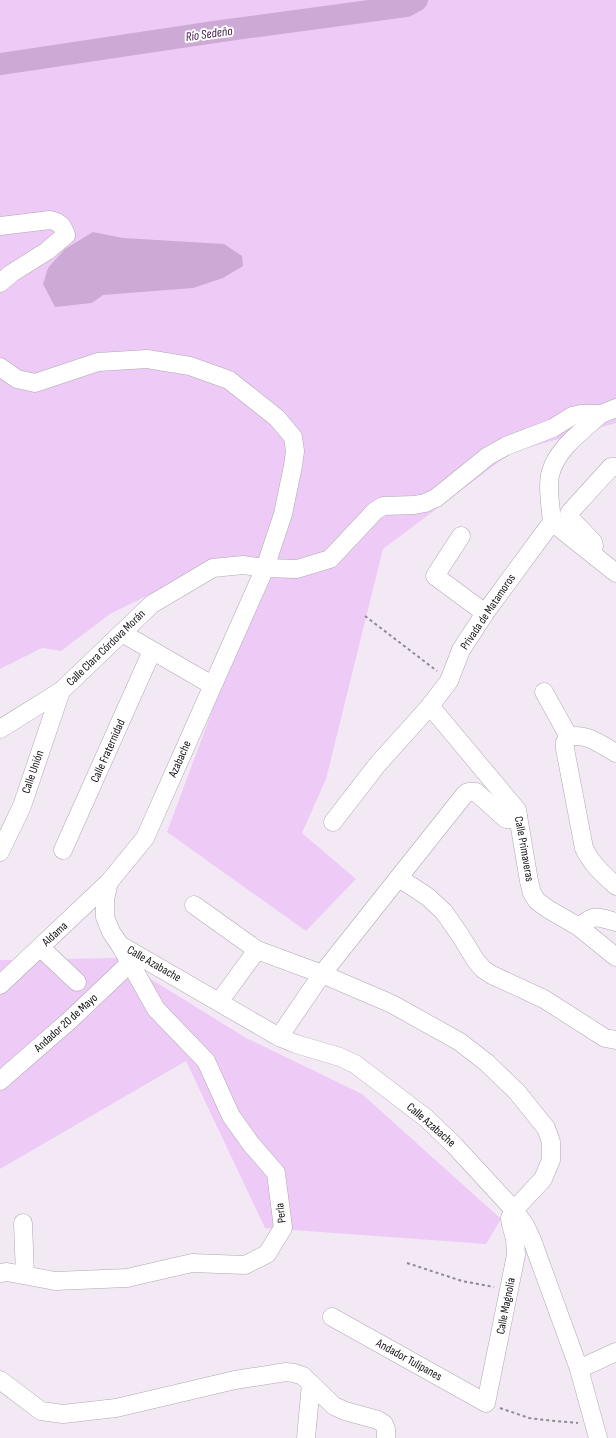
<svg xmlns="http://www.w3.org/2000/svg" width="616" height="1438" viewBox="0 0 616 1438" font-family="'Sofia Sans Condensed',sans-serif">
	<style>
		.green { fill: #eecbf7 }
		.water { fill: #cda9d6 }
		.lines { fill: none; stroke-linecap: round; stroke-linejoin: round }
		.river { stroke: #cda9d6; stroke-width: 22 }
		.minor-casing { stroke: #afa7b2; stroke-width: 19 }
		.path { stroke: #8f8992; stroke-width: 2; stroke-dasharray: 3 3; stroke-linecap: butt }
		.minor { stroke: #fff; stroke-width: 18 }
		.labels { text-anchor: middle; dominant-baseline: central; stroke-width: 4; stroke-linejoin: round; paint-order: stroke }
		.street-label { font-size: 12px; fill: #151216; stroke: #fff }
		.water-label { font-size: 13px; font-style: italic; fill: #40144a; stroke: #fff }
	</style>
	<rect width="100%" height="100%" fill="#f2e9f5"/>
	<g class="green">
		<polygon points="0,0 616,0 616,423 512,452 383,549 326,779 302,833 356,879 306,931 167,832 262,577 215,568 185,577 110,614 61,651 42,648 0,669"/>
		<polygon points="117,958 246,1038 362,1094 501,1219 486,1244 265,1228 186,1061 0,1169 0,960"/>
	</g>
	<polygon class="water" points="93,232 123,238 224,244 242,256 243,266 223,278 193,288 103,295 92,303 55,307 43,284 48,268 65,249"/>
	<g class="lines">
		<polyline class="river" points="0,64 221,31 406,6 417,0"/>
		<g class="minor-casing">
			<g id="minor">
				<path d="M0 226 50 220C60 222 63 226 66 235L47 251 12 273 0 283"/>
				<polyline points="0,367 17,379 35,383 98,362 147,359 190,366 229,380 277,418 293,437 295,451 293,466 283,514 265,568 145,838 109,882 105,899 105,917 111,932 120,945 156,1009 206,1061 231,1116 251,1144 276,1173 283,1228 267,1254 245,1265 192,1263 127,1278 55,1281 7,1272 0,1273"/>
				<path d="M552 522C551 507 547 490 550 475 556 449 582 431 601 414"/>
				<polyline points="552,522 616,573"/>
				<polyline points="461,536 435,576 485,613"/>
				<polyline points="592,553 594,546 593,542 570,518 569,514 571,511 611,467 616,467"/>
				<polyline points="122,633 212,685"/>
				<polyline points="544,692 569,737"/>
				<polyline points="430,706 517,810 529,881 532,893 537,901 548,909 579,927 616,957"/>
				<polyline points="0,729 61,691 152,604 213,568 243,565 265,568 297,569 330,559 375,511 383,506 414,505 425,503 436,498 488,456 506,446 553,428 572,416 581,414 601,414 616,408"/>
				<path d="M616 753C601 745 586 732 569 737L565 742V749L584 848C591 864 603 874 616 886"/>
				<polyline points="333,822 377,765 430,706 449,681 461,650 485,613 552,522"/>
				<polyline points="63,850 152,651"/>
				<polyline points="0,852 22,806 61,691"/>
				<polyline points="399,878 428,897 444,912 460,935 476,961 483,969 492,975 544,999 605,1038 616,1040"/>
				<polyline points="194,905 257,950 322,974 392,1004 460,1042 487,1063 517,1092 546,1128 551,1142 551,1160 543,1179 514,1210 510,1218 511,1225 515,1238 516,1255 486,1403 332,1317"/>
				<path d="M579 927C595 913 597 917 616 922"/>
				<polyline points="120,945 279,1037 296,1044 340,1057 355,1064 426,1118 455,1146 514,1210 525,1225 532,1240 579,1369 598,1438"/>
				<polyline points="40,947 77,982"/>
				<polyline points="0,985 109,882"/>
				<polyline points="219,1002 257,950"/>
				<polyline points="279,1037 322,974 465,794 468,792 476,792 506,819 512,819 518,816"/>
				<polyline points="0,1081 70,1020 130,963"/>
				<polyline points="23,1223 25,1275"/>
				<polyline points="579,1369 616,1352"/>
				<polyline points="0,1380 41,1411 63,1414 116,1408 235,1380 286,1372 294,1373 303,1376 334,1406 345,1411 378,1420 384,1424 386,1429 386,1438"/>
				<polyline points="306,1438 311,1384"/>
			</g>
		</g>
		<g class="path">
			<polyline points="365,616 437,671"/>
			<polyline points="407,1263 462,1281 494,1287"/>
			<polyline points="500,1408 529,1418 545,1420 578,1423"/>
		</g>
		<use href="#minor" class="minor"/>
	</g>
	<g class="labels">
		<g class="street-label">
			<text transform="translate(488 612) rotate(-56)">Privada de Matamoros</text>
			<text transform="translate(106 648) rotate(-44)">Calle Clara Córdova Morán</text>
			<text transform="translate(108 751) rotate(-66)">Calle Fraternidad</text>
			<text transform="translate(180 759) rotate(-66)">Azabache</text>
			<text transform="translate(33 772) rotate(-71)">Calle Unión</text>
			<text transform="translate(524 849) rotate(80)">Calle Primaveras</text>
			<text transform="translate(55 934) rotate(-43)">Aldama</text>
			<text transform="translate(154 964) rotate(30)">Calle Azabache</text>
			<text transform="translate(66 1023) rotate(-42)">Andador 20 de Mayo</text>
			<text transform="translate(431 1125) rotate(41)">Calle Azabache</text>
			<text transform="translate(281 1213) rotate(-97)">Perla</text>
			<text transform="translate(506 1306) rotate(-79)">Calle Magnolia</text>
			<text transform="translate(409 1360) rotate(29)">Andador Tulipanes</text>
		</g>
		<g class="water-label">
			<text transform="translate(209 34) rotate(-8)">Río Sedeño</text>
		</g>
	</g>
</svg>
